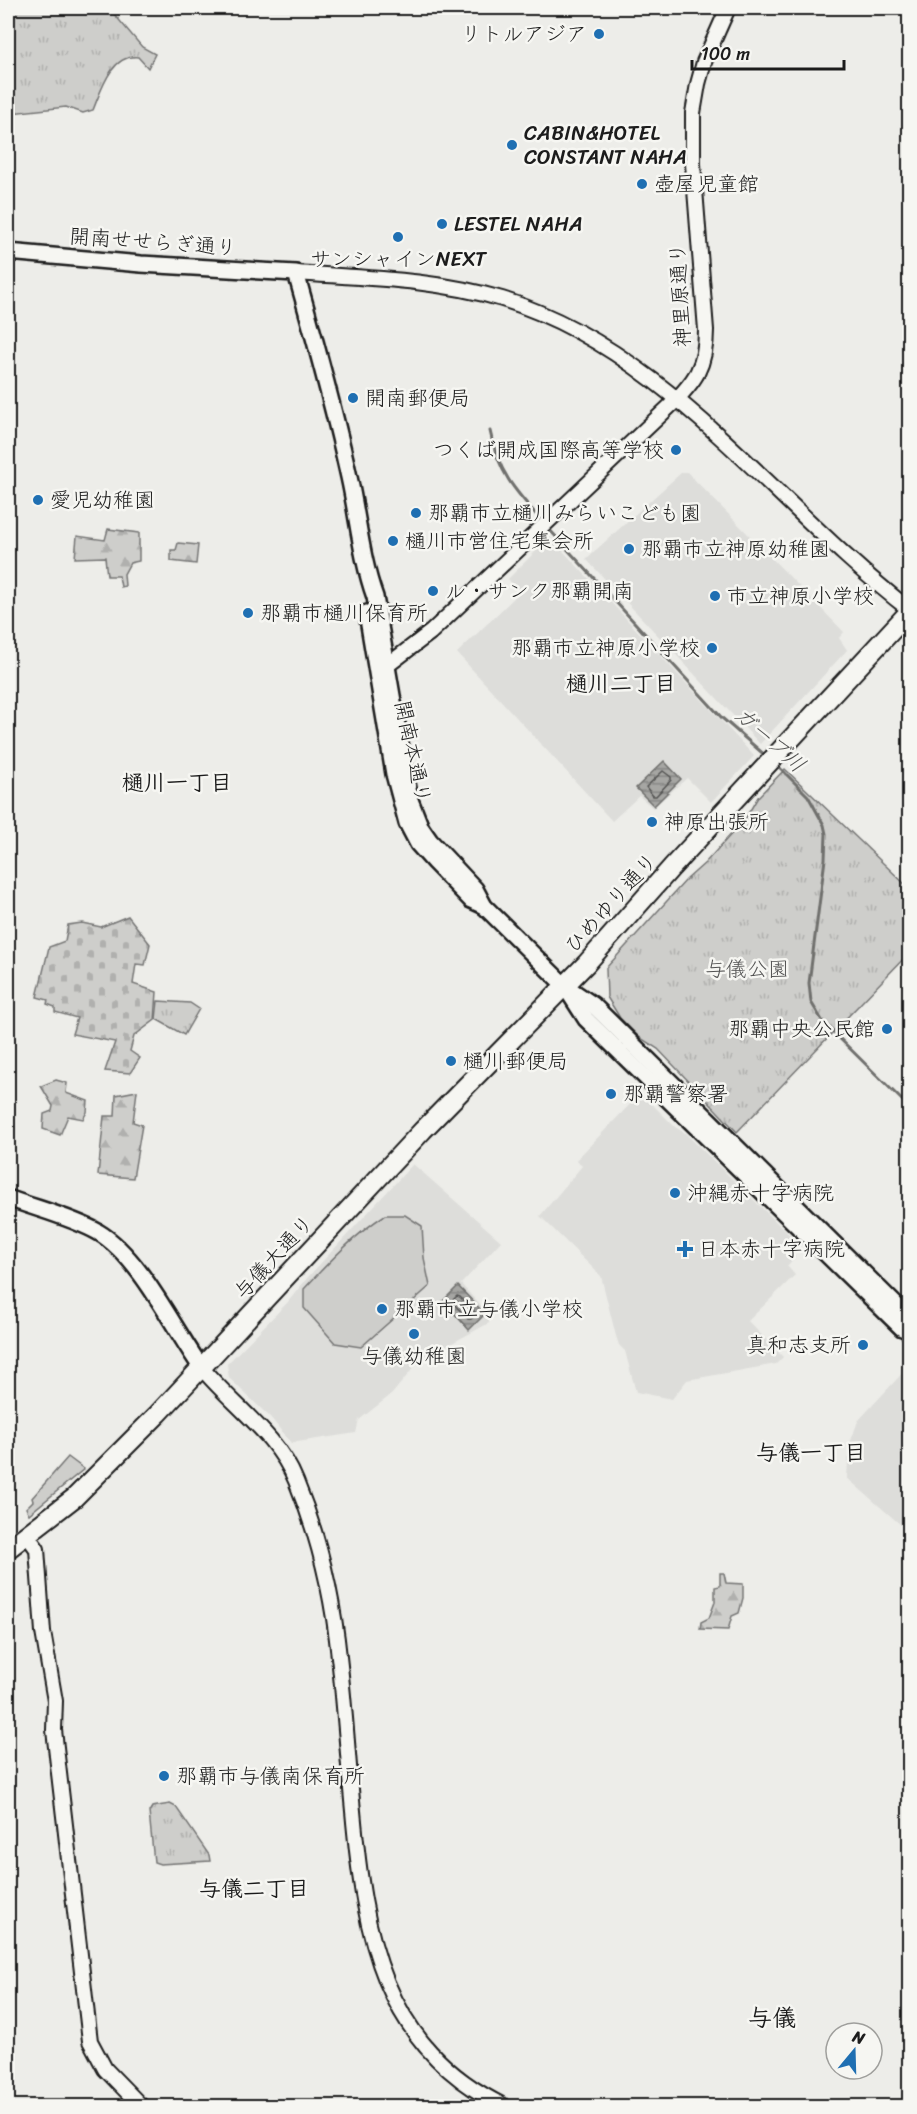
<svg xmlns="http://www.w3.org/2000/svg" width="917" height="2114" viewBox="0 0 917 2114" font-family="Sriracha,'Klee One',sans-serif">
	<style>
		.built { fill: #ddddda }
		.grass { fill: #cececb; stroke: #757574; stroke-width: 1.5 }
		.forest { fill: url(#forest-firs); stroke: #757574; stroke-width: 1.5 }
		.cemetery { fill: url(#cemetery-stones); stroke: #757574; stroke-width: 1.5 }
		.park { fill: url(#park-tufts); stroke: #757574; stroke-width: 1.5 }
		.water { fill: url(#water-rules); stroke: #6f6f6d; stroke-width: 1.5 }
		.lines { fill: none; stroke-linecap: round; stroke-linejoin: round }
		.shore { stroke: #535352; stroke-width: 1.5 }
		.stream { stroke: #6f6f6d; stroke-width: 3 }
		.tertiary-casing { stroke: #1c1c1c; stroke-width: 18 }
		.secondary-casing { stroke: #1c1c1c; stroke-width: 20 }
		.trunk-casing { stroke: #1c1c1c; stroke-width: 22 }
		.tertiary { stroke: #f6f6f2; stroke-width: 14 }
		.secondary { stroke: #f6f6f2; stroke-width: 15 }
		.trunk { stroke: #f6f6f2; stroke-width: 18 }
		.poi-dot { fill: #1f6fb2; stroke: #f6f6f2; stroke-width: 2 }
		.labels { text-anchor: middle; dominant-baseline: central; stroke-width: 5; stroke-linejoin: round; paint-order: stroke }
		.poi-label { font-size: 21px; fill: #1c1c1c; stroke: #f6f6f2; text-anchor: start }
		.street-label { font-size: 21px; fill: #1c1c1c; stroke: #f6f6f2 }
		.park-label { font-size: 21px; fill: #515151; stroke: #f6f6f2 }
		.neighbourhood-label { font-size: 22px; font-weight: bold; fill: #1c1c1c; stroke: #f6f6f2 }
		.water-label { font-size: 22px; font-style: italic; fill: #535352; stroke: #f6f6f2 }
		.quarter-label { font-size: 24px; font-weight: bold; fill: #1c1c1c; stroke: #f6f6f2 }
	</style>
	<defs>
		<pattern id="forest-firs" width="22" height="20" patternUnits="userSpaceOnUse" patternTransform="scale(1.5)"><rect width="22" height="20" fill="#cececb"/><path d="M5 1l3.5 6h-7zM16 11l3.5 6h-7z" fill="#b0b0ae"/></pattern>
		<pattern id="cemetery-stones" width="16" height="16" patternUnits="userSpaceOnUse" patternTransform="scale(1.5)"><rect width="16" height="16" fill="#cececb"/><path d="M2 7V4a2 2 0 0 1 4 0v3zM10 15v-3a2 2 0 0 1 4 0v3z" fill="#b0b0ae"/></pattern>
		<pattern id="park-tufts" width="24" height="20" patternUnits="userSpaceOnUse" patternTransform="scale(1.5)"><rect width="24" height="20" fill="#cececb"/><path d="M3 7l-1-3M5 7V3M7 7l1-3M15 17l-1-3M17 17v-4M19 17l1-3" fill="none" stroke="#b0b0ae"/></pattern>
		<pattern id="water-rules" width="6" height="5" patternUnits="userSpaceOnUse" patternTransform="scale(1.5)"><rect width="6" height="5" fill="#a6a6a3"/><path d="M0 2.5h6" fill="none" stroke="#868684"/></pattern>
	</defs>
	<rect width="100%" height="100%" fill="#edede9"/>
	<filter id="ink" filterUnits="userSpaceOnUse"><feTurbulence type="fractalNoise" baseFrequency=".0167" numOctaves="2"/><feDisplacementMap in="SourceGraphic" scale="12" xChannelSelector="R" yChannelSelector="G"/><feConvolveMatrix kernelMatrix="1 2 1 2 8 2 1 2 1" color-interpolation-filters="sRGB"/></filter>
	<g filter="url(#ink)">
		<g class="built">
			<polygon points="682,472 687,472 844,632 839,638 847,650 760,744 586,559"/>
			<polygon points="550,537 754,756 711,802 687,778 653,808 639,796 612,821 457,653 520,592 508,579"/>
			<polygon points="639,1095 646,1098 675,1127 685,1133 800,1245 792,1253 795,1257 787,1266 795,1275 748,1321 783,1357 776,1364 687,1380 672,1399 636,1392 625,1351 619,1345 616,1336 601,1276 540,1216 582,1166 576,1160"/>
			<polygon points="413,1164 501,1241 461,1284 489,1315 489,1323 419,1361 392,1394 359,1420 356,1433 291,1443 271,1418 229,1378 227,1364 287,1303 308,1277"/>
			<polygon points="909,1366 909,1532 847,1478 849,1446 858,1421"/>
		</g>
		<g class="grass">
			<path d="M385 1215H405L422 1226 424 1258 430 1286 361 1347 335 1343 304 1308V1289C329 1262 354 1235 385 1215Z"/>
			<polygon points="68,1457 84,1469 29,1514 26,1508 33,1501 32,1498"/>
		</g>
		<g class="forest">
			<polygon points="108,529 139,533 139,561 130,563 124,574 125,586 121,587 119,576 107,576 105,557 75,558 77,536 105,540"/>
			<polygon points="178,543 198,545 196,564 171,561 171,550 176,550"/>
			<polygon points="56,1080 67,1083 66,1093 88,1101 87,1112 83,1119 68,1116 60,1135 43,1129 44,1114 52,1111 53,1106 41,1086"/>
			<polygon points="137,1091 133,1122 142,1125 133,1178 98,1175 104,1116 115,1116 116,1095"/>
			<polygon points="720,1573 724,1573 726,1583 743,1584 743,1598 739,1613 732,1616 728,1630 700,1629 701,1622 709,1618 715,1602 715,1587 720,1586"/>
		</g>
		<polygon class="cemetery" points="128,916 150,944 145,965 136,964 133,984 157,992 155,1020 134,1036 130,1051 140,1058 130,1073 105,1071 115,1042 72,1034 77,1018 55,1012 55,1007 47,1004 48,1000 37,997 49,947 65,941 68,925 82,923 101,927"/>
		<g class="park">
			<path d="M8 8H109L142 47 155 54 148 68 138 57C111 54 101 91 93 110L83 113 66 107 11 113 8 88 14 68 12 62 8 61Z"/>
			<polygon points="785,769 909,888 909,953 737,1132 658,1049 639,1037 620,1018 607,997 606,968 686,880 705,863 745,819 758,797"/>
			<polygon points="158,1001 190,1003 199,1009 184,1035 156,1019"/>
			<polygon points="170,1804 176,1807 209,1855 210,1861 160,1864 154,1862 149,1812 152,1807"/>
		</g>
		<g class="water">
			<polygon points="664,761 681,779 654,806 636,788"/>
			<polygon points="458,1286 485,1314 469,1330 443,1301"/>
		</g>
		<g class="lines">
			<g class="shore">
				<polygon points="663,771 671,777 671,780 656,796 653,796 646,787"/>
				<polygon points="457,1296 460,1297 475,1312 475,1316 471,1319 468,1319 453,1303 453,1300"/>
			</g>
			<g class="stream">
				<path d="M490 431C498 472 515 491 542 521"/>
				<polyline points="548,528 722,718 767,757"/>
				<polyline points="777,765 808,796 824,825 826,834 825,859 809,983 811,1002 823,1022 910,1108"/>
			</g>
			<g class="tertiary-casing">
				<g id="tertiary">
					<path d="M296 273C365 278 435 279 502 299 668 350 777 508 910 610"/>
					<path d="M380 671 431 632 670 406C695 381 706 367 706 330L693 164V113L698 84 704 62 728 8"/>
					<path d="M201 1367C232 1405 277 1434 296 1481 319 1537 333 1598 339 1657 345 1708 348 1760 353 1811 364 1933 382 2047 504 2106"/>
					<polyline points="27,1535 37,1549 43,1632 55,1701 54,1730 90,2041 105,2069 141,2106"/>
				</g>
			</g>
			<g class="secondary-casing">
				<g id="secondary">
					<path d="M8 252 141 264 296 273C315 340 334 408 349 477 358 517 361 558 375 597L410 800 421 828 430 841 475 889 484 906 565 986 593 1005 910 1319"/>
					<polyline points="367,613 394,774 407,823 418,844 434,862 471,900 484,906"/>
					<polyline points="568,991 586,1019 902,1328 910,1331"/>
					<path d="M8 1198C37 1209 71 1217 98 1232 140 1257 172 1326 201 1367"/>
				</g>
			</g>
			<g class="trunk-casing">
				<polyline id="trunk" points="8,1549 74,1498 158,1414 423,1130 586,964 672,867 910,611"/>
			</g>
			<use href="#tertiary" class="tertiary"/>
			<use href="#secondary" class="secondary"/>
			<use href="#trunk" class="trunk"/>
		</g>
	</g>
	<g class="poi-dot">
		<circle cx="599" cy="34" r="6"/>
		<circle cx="512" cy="145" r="6"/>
		<circle cx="642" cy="184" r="6"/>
		<circle cx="442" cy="224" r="6"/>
		<circle cx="398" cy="237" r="6"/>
		<circle cx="353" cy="398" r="6"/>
		<circle cx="676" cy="450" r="6"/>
		<circle cx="38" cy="500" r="6"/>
		<circle cx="416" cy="513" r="6"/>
		<circle cx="393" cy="541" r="6"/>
		<circle cx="629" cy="549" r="6"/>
		<circle cx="433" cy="591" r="6"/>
		<circle cx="715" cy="596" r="6"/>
		<circle cx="248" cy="613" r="6"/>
		<circle cx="712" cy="648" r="6"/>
		<circle cx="652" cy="822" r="6"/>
		<circle cx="887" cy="1029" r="6"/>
		<circle cx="451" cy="1061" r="6"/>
		<circle cx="611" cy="1094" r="6"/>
		<circle cx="675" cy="1193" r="6"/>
		<path d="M682 1240h6v6h6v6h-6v6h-6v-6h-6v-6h6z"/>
		<circle cx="382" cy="1309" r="6"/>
		<circle cx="414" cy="1334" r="6"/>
		<circle cx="863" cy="1345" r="6"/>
		<circle cx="164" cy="1776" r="6"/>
	</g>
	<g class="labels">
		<g class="poi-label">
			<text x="587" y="34" text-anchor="end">リトルアジア</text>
			<text x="524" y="133">CABIN&amp;HOTEL<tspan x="524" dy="24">CONSTANT NAHA</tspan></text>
			<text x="654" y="184">壺屋児童館</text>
			<text x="454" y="224">LESTEL NAHA</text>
			<text x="398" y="259" text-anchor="middle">サンシャインNEXT</text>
			<text x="365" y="398">開南郵便局</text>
			<text x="664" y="450" text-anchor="end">つくば開成国際高等学校</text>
			<text x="50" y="500">愛児幼稚園</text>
			<text x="428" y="513">那覇市立樋川みらいこども園</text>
			<text x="405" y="541">樋川市営住宅集会所</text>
			<text x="641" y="549">那覇市立神原幼稚園</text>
			<text x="445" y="591">ル・サンク那覇開南</text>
			<text x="727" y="596">市立神原小学校</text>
			<text x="260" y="613">那覇市樋川保育所</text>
			<text x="700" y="648" text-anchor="end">那覇市立神原小学校</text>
			<text x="664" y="822">神原出張所</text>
			<text x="875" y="1029" text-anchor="end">那覇中央公民館</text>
			<text x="463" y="1061">樋川郵便局</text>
			<text x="623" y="1094">那覇警察署</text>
			<text x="687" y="1193">沖縄赤十字病院</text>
			<text x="698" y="1249">日本赤十字病院</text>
			<text x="394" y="1309">那覇市立与儀小学校</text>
			<text x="851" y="1345" text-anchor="end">真和志支所</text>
			<text x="414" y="1356" text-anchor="middle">与儀幼稚園</text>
			<text x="176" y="1776">那覇市与儀南保育所</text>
		</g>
		<g class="street-label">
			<text transform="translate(153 242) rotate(4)">開南せせらぎ通り</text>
			<text transform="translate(680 295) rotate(-93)">神里原通り</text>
			<text transform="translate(413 752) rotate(78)">開南本通り</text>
			<text transform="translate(611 903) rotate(-48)">ひめゆり通り</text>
			<text transform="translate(274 1257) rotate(-47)">与儀大通り</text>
		</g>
		<g class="park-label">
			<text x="747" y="969">与儀公園</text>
		</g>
		<g class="neighbourhood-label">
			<text x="621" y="683">樋川二丁目</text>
			<text x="177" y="782">樋川一丁目</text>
			<text x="811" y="1452">与儀一丁目</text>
			<text x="254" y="1888">与儀二丁目</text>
		</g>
		<g class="water-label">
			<text transform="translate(770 739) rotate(42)">ガーブ川</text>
		</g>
		<g class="quarter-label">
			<text x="772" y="2018">与儀</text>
		</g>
	</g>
	<rect width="917" height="2114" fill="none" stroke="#f6f6f2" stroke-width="30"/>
	<rect x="15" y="15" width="887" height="2084" fill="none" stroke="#1c1c1c" stroke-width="2" filter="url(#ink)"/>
	<g transform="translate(854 2051) rotate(19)"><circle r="28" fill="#f6f6f2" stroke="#9f9f9c" stroke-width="1.5"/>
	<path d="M0-4.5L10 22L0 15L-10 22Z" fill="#1f6fb2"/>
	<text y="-9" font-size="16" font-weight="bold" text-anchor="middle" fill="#1c1c1c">N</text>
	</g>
	<path d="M692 60v9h152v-9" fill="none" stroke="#1c1c1c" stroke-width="3"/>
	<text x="701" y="60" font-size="18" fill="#1c1c1c" stroke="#f6f6f2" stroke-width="4.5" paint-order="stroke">100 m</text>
</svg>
